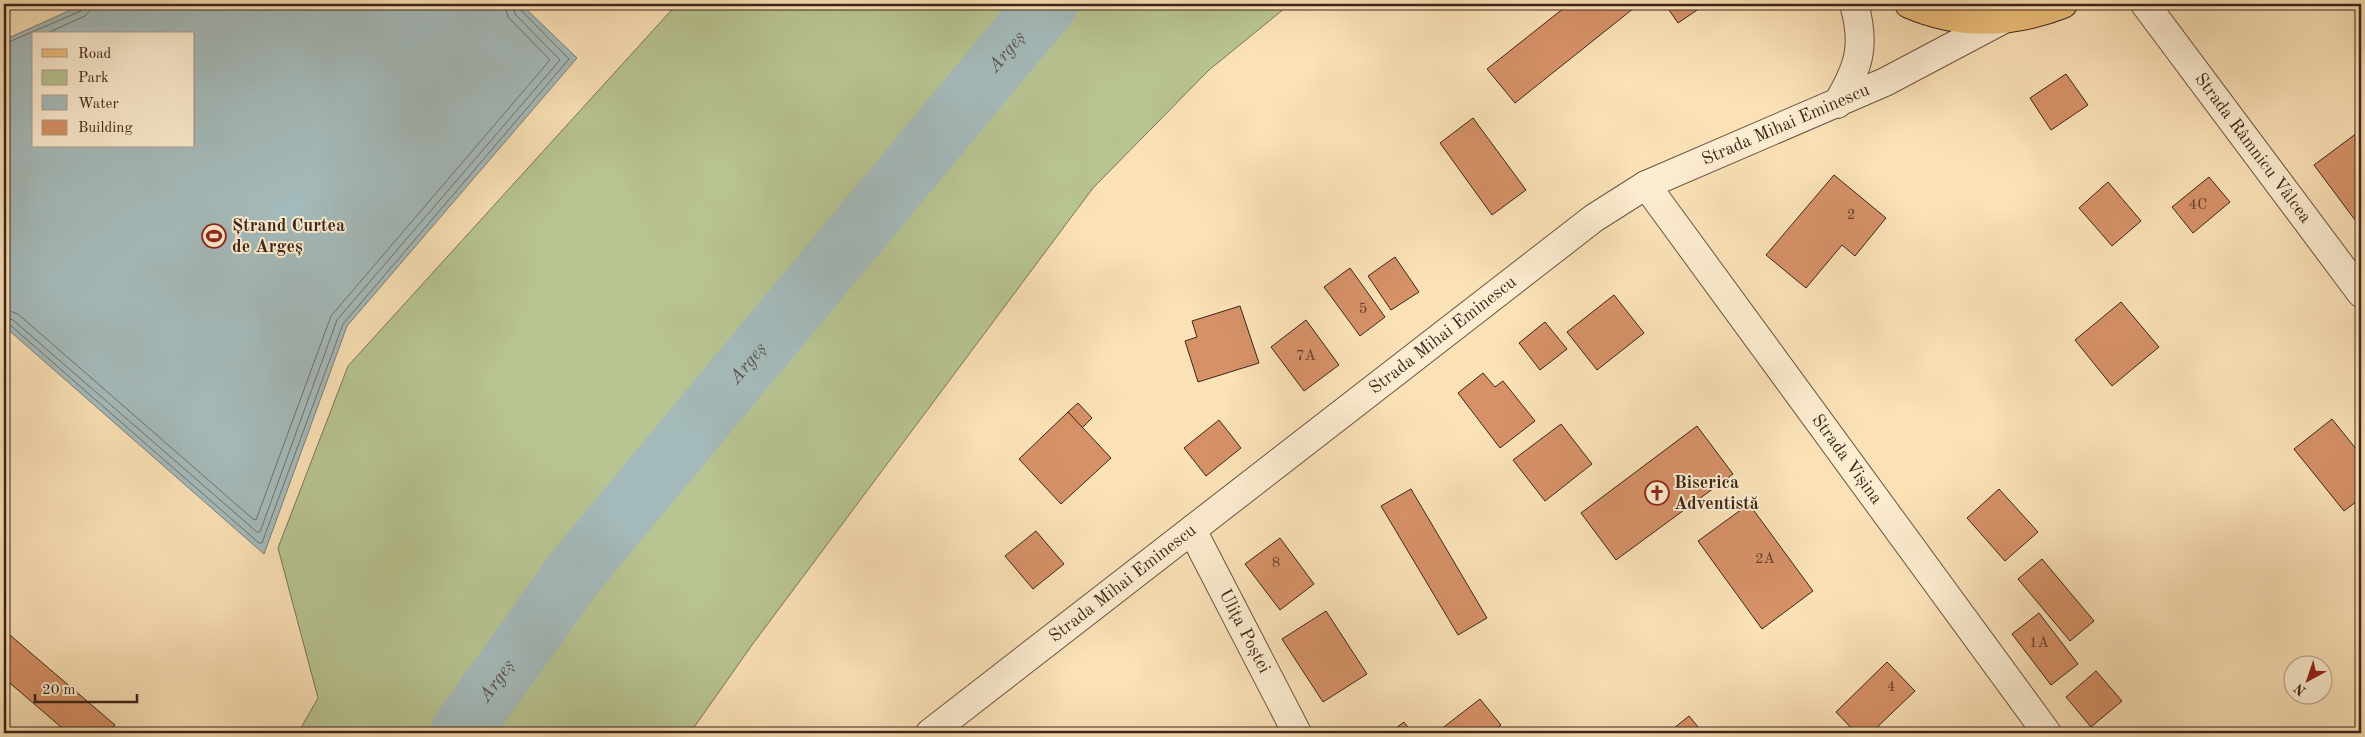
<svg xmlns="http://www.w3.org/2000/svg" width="2365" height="737" viewBox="0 0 2365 737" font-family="'Old Standard TT',serif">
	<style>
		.green { fill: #b8c492; stroke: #7a7456 }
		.water { fill: #a4baba; stroke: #7a7e7a; fill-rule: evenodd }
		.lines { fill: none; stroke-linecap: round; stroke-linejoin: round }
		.shore { stroke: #70706a; stroke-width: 1 }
		.river { stroke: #a4baba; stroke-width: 61 }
		.building { fill: #d69167; stroke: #3c251a }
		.minor-casing { stroke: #6c5441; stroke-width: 30 }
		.primary-casing { stroke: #3c251a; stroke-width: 30 }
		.minor { stroke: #fcecd0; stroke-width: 28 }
		.primary { stroke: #edc07b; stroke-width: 28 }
		.labels { text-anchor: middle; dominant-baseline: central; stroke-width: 4; stroke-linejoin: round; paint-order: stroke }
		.number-label { font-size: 15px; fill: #62402d }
		.street-label { font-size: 18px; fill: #3c251a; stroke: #fcecd0 }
		.poi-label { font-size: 18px; font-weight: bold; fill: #3c251a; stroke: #fcecd0; text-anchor: start }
		.water-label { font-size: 19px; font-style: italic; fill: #5b524a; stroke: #fcecd0 }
	</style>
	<rect width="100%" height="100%" fill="#fae1b6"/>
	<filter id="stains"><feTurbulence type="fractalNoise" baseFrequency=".004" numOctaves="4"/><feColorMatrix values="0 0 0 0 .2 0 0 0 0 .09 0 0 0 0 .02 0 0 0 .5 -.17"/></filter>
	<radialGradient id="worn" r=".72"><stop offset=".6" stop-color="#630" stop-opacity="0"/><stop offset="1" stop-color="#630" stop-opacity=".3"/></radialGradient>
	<polygon class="green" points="677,4 1290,4 1209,70 1093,188 752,645 690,733 298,733 318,698 278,548 348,366"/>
	<path class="water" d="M84 4H521L577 58 347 326 264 554 4 326V40ZM34 34H194V146H34Z"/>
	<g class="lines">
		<g class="shore">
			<polyline points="45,34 85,16 90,10 91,4"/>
			<polyline points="4,44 81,11 84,4"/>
			<polyline points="4,309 18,314 253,519 256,520 331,316 550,60 508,17 504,4"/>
			<polyline points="4,317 13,320 257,532 260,532 337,320 560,60 515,14 512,4"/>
			<polyline points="4,323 9,324 259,543 262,543 343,324 569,59 520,9 518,4"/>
		</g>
		<path class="river" id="s1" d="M460 733 575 572 1047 4"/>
	</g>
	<g class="building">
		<polygon points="1569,4 1639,4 1515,103 1487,69"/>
		<polygon points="1665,4 1706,4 1678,23"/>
		<polygon points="2066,74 2088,105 2051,130 2030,98"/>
		<polygon points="1473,118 1526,190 1492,215 1440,143"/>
		<polygon points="2361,130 2361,215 2355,220 2314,165"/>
		<polygon points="1834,175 1886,218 1855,256 1842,245 1806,288 1766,255"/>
		<polygon points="2209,177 2230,202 2193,233 2172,207"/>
		<polygon points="2108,182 2141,221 2112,246 2079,208"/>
		<polygon points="1395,257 1419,292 1391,310 1368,276"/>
		<polygon points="1350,268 1385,317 1360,336 1324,287"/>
		<polygon points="1614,295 1644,333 1597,370 1567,332"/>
		<polygon points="2121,302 2159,347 2112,386 2075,340"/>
		<polygon points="1240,306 1259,363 1198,382 1185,341 1197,337 1192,321"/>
		<polygon points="1306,320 1339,365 1304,391 1271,347"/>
		<polygon points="1545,322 1567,349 1540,370 1519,343"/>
		<polygon points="1483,373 1495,387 1503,381 1535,421 1500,448 1458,393"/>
		<polygon points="1078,403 1092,418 1082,428 1068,412"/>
		<polygon points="1068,412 1111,458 1061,504 1019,459"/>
		<polygon points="2332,419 2361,455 2361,498 2344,511 2294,449"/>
		<polygon points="1219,420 1241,448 1206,476 1184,448"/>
		<polygon points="1561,424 1592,464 1545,501 1513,460"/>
		<polygon points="1697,426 1733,474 1616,560 1581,513"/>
		<polygon points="1411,489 1487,618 1458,635 1381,506"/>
		<polygon points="1999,489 2038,532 2005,561 1967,518"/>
		<polygon points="1749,504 1813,591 1762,629 1698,541"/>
		<polygon points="1036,531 1064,564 1033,589 1005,556"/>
		<polygon points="1280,538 1314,584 1280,610 1245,564"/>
		<polygon points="2042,559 2094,621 2070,641 2018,579"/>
		<polygon points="1326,611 1367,674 1323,702 1282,639"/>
		<polygon points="2039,613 2078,664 2051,685 2012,634"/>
		<polygon points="4,630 115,725 108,733 68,733 4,678"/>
		<polygon points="1887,662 1915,691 1871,733 1856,733 1836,712"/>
		<polygon points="2096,671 2122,701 2091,727 2066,697"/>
		<polygon points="1480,699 1501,725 1489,733 1436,733"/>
		<polygon points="1689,716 1703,733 1668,733"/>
		<polygon points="1404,722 1412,733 1389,733"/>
	</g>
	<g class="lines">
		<g class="minor-casing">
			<g id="minor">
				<path id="s2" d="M2145 4 2361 293"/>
				<path d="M1837 104C1859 67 1866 46 1854 4"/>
				<path id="s3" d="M1646 185 2047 733"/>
				<path id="s4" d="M1192 530 1297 733"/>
				<path id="s5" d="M930 733 1594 218 1646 185 1885 82 2004 19"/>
			</g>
		</g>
		<g class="primary-casing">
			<path id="primary" d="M1909 4C1960 26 2012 24 2063 4"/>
		</g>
		<use href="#minor" class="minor"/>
		<use href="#primary" class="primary"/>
	</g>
	<defs>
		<g id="stadium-ring" transform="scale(1.25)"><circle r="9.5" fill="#fcecd0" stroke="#8f2418" stroke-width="1.5"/><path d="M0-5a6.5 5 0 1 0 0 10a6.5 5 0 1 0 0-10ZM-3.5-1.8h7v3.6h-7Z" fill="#8f2418"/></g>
		<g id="church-ring" transform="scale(1.25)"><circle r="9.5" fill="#fcecd0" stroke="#8f2418" stroke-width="1.5"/><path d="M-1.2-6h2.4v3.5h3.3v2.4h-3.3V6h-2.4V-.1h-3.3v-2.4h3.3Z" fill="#8f2418"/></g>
	</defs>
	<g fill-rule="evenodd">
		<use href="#stadium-ring" x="214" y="236"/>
		<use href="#church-ring" x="1657" y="493"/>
	</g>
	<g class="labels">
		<g class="number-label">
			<text x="2198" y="205">4C</text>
			<text x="1851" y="215">2</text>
			<text x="1363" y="309">5</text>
			<text x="1306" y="356">7A</text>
			<text x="1765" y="559">2A</text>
			<text x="1276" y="563">8</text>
			<text x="2039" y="643">1A</text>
			<text x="1891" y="687">4</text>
		</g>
		<g class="street-label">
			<text stroke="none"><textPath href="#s5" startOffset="1054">Strada Mihai Eminescu</textPath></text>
			<text stroke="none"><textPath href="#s2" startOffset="180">Strada Râmnicu Vâlcea</textPath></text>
			<text stroke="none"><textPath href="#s5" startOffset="649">Strada Mihai Eminescu</textPath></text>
			<text stroke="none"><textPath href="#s3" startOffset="340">Strada Vișina</textPath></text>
			<text stroke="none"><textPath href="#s5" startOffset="244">Strada Mihai Eminescu</textPath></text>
			<text stroke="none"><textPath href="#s4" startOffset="114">Ulița Poștei</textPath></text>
		</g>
		<g class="poi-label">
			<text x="232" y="226">Ștrand Curtea<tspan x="232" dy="21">de Argeș</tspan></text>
			<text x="1674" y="483">Biserica<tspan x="1674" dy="21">Adventistă</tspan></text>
		</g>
		<g class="water-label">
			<text stroke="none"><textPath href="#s1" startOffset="874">Argeș</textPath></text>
			<text stroke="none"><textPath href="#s1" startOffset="469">Argeș</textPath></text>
			<text stroke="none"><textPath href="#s1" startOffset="64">Argeș</textPath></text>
		</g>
	</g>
	<rect width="2365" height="737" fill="none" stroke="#fae1b6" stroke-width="20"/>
	<rect x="5" y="5" width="2355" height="727" fill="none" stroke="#3c251a" stroke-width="2.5"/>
	<rect x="10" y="10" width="2345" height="717" fill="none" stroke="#3c251a"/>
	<rect x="32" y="32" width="162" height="115" fill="#fcecd0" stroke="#af9c87"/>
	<rect x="42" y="49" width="25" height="8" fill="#edc07b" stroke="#af9c87"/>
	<text x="78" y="58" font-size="15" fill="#3c251a">Road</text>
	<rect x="42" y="70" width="25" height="15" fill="#b8c492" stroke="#af9c87"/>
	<text x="78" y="82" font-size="15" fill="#3c251a">Park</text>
	<rect x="42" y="95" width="25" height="15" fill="#a4baba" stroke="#af9c87"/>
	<text x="78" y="108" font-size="15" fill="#3c251a">Water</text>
	<rect x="42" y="120" width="25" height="15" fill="#d69167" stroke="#af9c87"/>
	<text x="78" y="132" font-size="15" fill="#3c251a">Building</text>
	<g transform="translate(2308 680) rotate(220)"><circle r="24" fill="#fcecd0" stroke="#af9c87"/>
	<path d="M0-4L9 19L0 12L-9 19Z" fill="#8f2418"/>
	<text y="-8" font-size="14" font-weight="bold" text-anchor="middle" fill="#3c251a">N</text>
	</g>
	<path d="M35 694v8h102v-8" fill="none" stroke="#3c251a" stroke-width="2.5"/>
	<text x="42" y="694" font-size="15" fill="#3c251a" stroke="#fcecd0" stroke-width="4" paint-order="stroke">20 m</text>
	<rect width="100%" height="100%" filter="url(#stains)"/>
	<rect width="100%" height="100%" fill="url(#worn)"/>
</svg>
